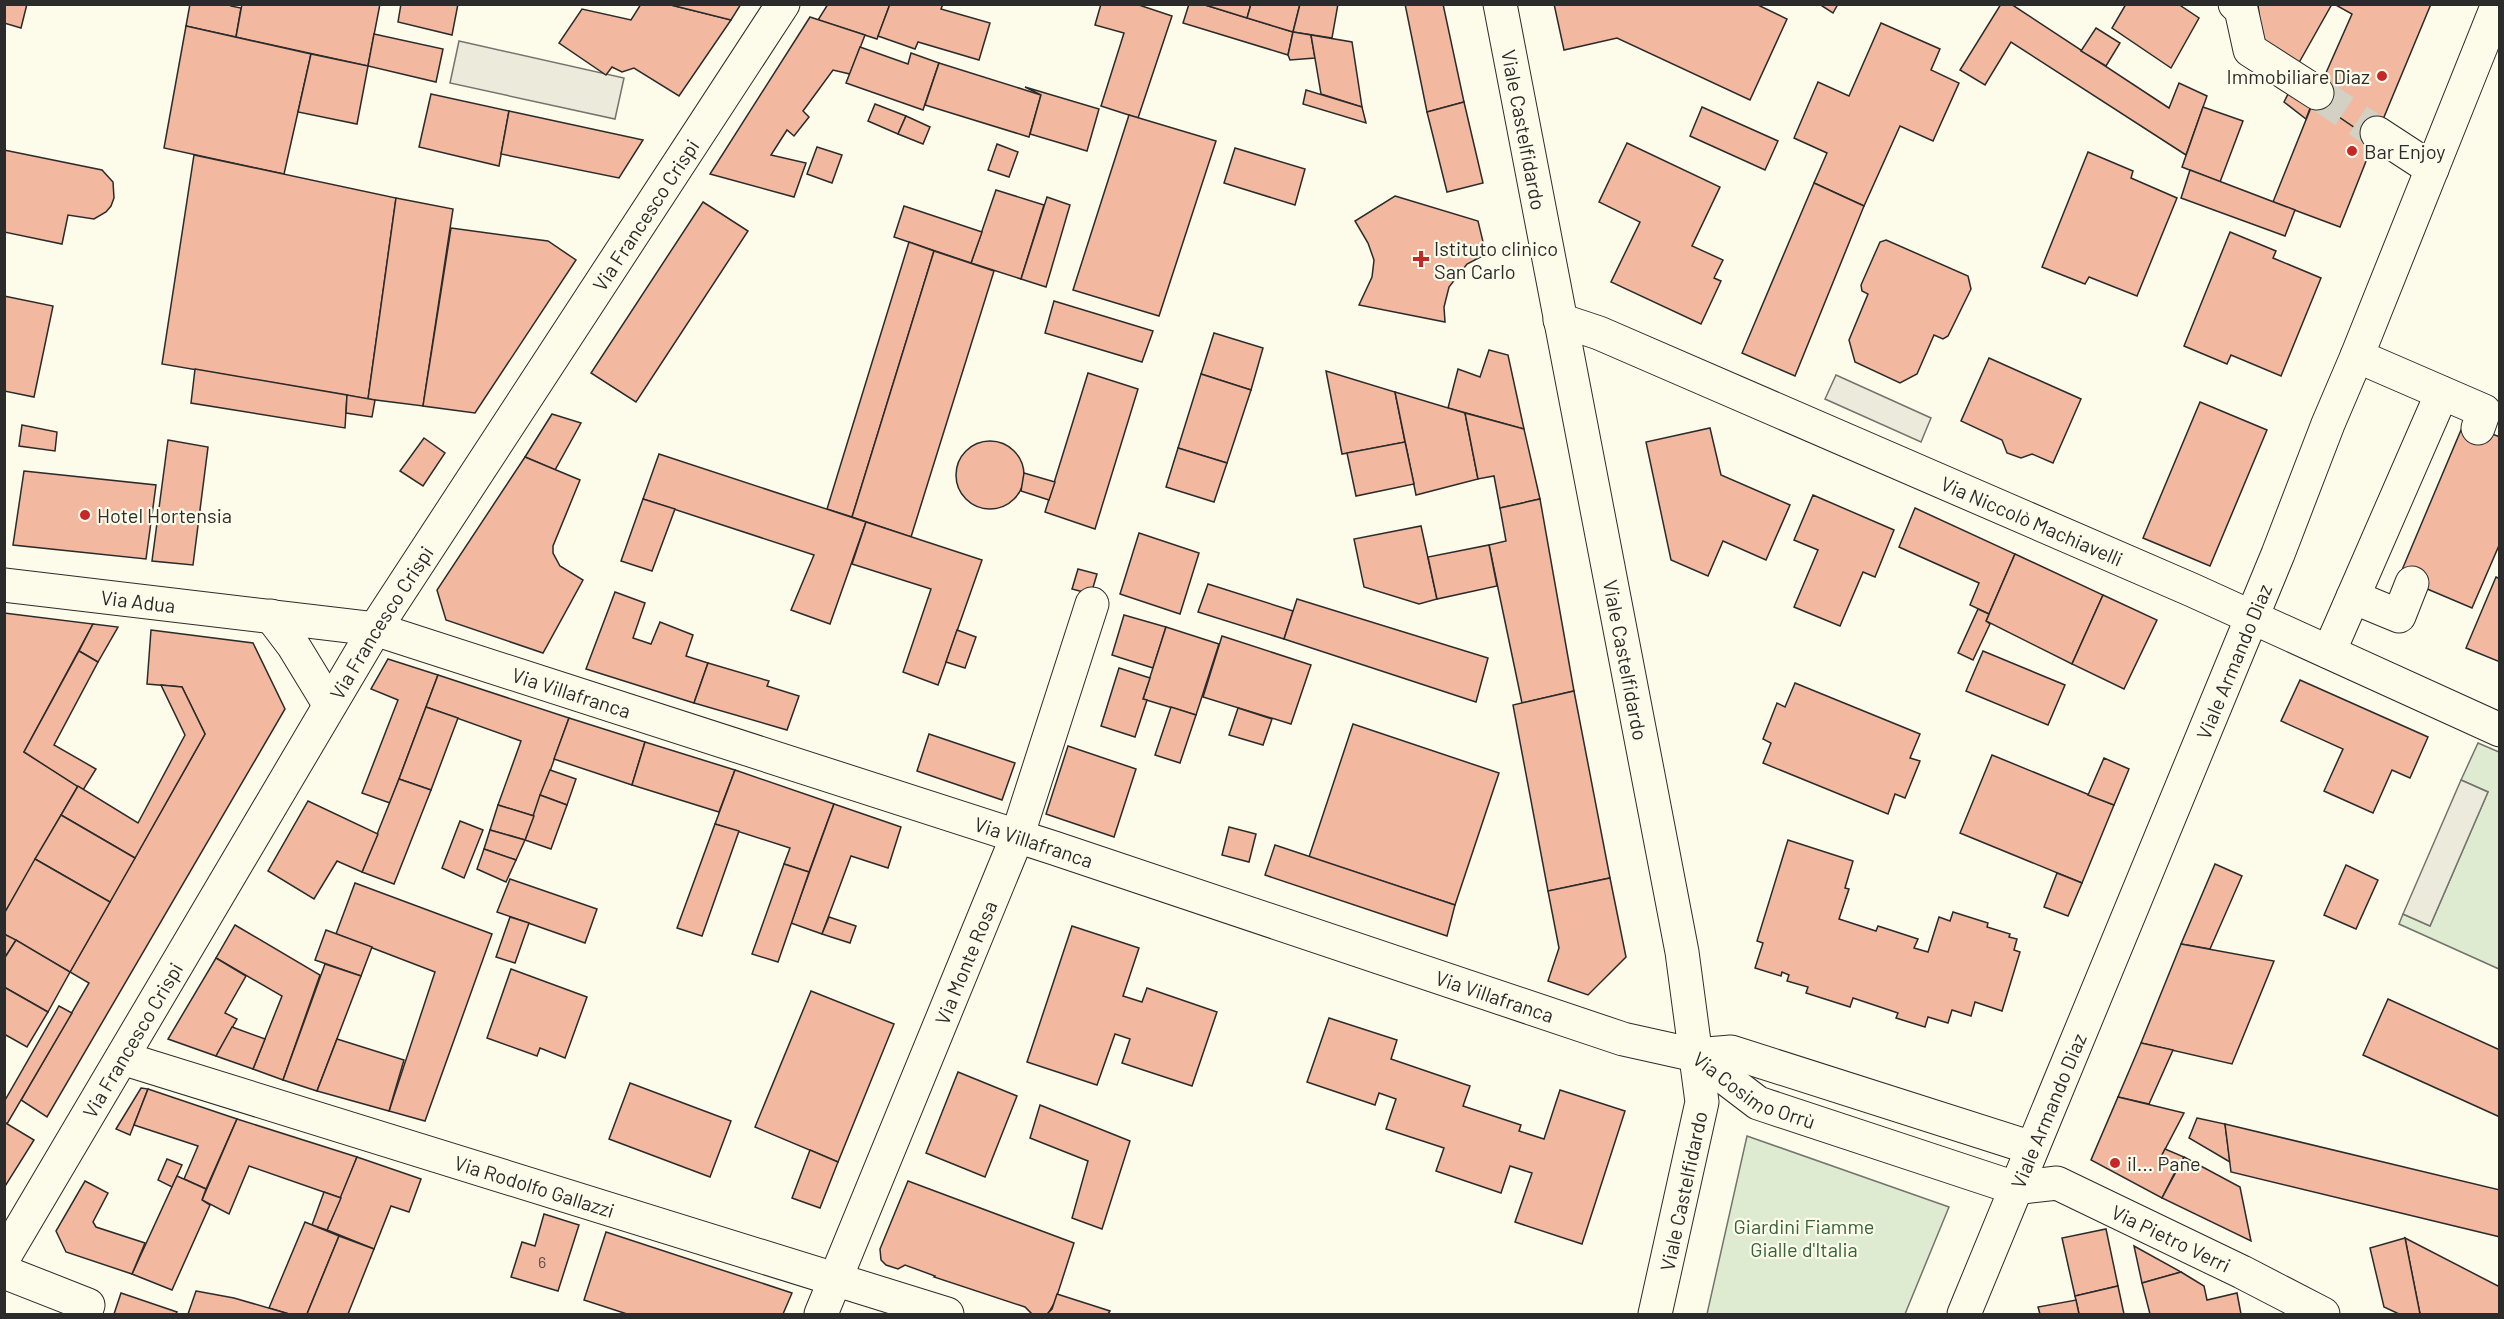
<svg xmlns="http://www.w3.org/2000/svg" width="2504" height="1319" viewBox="0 0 2504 1319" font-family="Barlow,sans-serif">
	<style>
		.green { fill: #deebd1; stroke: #74746e; stroke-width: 1.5 }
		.parking { fill: #eceadb; stroke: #74746e; stroke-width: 1.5 }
		.building { fill: #f2b8a0; stroke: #2b2b2b; stroke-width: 1.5 }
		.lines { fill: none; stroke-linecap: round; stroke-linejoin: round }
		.minor-tunnel { stroke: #d3d1c4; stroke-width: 33; stroke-dasharray: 33 16; stroke-linecap: butt }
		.minor-casing { stroke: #2b2b2b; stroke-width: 35 }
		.major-casing { stroke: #2b2b2b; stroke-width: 35 }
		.minor { stroke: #fdfbea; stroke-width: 33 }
		.major { stroke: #fdfbea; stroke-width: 33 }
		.poi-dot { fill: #c62828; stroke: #fdfbea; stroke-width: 2 }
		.labels { text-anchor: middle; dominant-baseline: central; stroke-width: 4.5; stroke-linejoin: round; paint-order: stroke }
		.number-label { font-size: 16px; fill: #5d4e48 }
		.poi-label { font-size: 20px; fill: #2b2b2b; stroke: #fdfbea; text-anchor: start }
		.street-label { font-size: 20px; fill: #2b2b2b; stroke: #fdfbea }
		.park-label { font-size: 20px; fill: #34623c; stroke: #fdfbea }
	</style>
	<rect width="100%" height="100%" fill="#fdfbea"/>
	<g class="green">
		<polygon points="2478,743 2499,752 2499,969 2399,924 2403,914 2430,926 2488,792 2461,780"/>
		<polygon points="1747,1136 1949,1207 1905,1314 1707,1314"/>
	</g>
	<g class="parking">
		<polygon points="459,41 624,78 615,119 450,83"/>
		<polygon points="1836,375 1931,418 1921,442 1825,399"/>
		<polygon points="2461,780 2488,792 2430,926 2403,914"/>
	</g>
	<g class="building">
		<polygon points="4,4 27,4 21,28 4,23"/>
		<polygon points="190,4 232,4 231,6 241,8 236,37 186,26"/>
		<polygon points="242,4 380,4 368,66 236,37"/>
		<polygon points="401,4 458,4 452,35 398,22"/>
		<polygon points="641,4 667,4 731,20 679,96 634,68 622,72 612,67 606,75 559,43 582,9 631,20"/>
		<polygon points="667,4 741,4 731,20"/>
		<polygon points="828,4 890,4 877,39 818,20"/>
		<polygon points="890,4 943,4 941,9 990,23 979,60 918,42 915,49 878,36"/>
		<polygon points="1101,4 1136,4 1172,16 1138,118 1101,106 1124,33 1095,25"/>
		<polygon points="1189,4 1202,4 1293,32 1288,55 1183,23"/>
		<polygon points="1202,4 1251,4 1247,18"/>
		<polygon points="1251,4 1300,4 1293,32 1247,18"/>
		<polygon points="1300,4 1338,4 1332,38 1293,32"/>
		<polygon points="1405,4 1443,4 1464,102 1427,112"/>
		<polygon points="1554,4 1756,4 1787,19 1750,100 1617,38 1564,50"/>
		<polygon points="1819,4 1838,4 1833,13"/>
		<polygon points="2001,4 2011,4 2169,108 2179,83 2207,96 2186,155 2011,42 1985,85 1960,70"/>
		<polygon points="2126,4 2178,4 2199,18 2171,68 2112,28"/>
		<polygon points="2258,4 2332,4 2296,68 2262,46"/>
		<polygon points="2334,4 2431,4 2374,141 2314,100 2352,14"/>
		<polygon points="810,17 865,35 850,74 833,70 803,111 809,117 794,136 787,130 771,155 806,163 794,197 710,174"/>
		<polygon points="1881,23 1940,49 1931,70 1959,83 1933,141 1900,126 1864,206 1814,183 1827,153 1794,138 1818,82 1849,96"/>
		<polygon points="186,26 311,54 284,174 164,148"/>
		<polygon points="2096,28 2120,43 2106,66 2081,51"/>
		<polygon points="1293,32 1311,35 1315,58 1290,60 1288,55"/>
		<polygon points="374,34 443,49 436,82 368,66"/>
		<polygon points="1311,35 1352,42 1362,107 1321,94"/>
		<polygon points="860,47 908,64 911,53 939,63 923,110 846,83"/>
		<polygon points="311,54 368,66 357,124 298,112"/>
		<polygon points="939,63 1041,95 1029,137 925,105"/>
		<polygon points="1025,87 1099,109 1087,151 1030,134 1041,95"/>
		<polygon points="2291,88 2312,103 2306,119 2284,102"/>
		<polygon points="1306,90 1362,107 1366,123 1303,104"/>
		<polygon points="431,94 509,111 499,166 419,147"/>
		<polygon points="2314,100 2374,141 2340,227 2273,202"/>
		<polygon points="1464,102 1483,183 1447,192 1427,112"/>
		<polygon points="875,104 906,116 898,134 868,121"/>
		<polygon points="1702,107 1778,141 1765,170 1690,136"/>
		<polygon points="2203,107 2243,121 2220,182 2182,167"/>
		<polygon points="509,111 643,140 619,178 501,154"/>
		<polygon points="1129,115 1216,141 1159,316 1073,290"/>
		<polygon points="906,116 930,127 923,144 898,134"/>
		<polygon points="1627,143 1720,187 1692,246 1723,260 1714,278 1721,281 1701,324 1611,282 1640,222 1599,202"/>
		<polygon points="997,144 1018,152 1009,177 988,170"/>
		<polygon points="817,147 842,155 832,183 807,174"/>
		<polygon points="1235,148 1305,169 1295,205 1224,183"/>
		<polygon points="4,150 102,170 113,182 114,198 111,206 106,212 94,219 68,215 62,244 4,232"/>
		<polygon points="2088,152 2133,171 2131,178 2177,198 2137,296 2089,277 2085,284 2042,267"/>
		<polygon points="194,155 396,198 368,399 162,364"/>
		<polygon points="2190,170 2295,210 2285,236 2181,198"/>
		<polygon points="1814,183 1864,206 1795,376 1742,353"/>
		<polygon points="996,190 1044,205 1021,279 971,263"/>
		<polygon points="1395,196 1478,221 1486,254 1467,264 1449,287 1444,307 1445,322 1359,305 1372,277 1374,260 1368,243 1355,221"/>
		<polygon points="1047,197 1070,205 1046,287 1021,279"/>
		<polygon points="396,198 453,209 423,406 368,399"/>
		<polygon points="703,202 748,231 636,402 591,373"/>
		<polygon points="904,206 982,232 971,263 894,237"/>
		<polygon points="451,228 548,241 576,260 475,413 423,406"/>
		<polygon points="2230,232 2276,251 2273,258 2321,278 2281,376 2231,355 2227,364 2184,346"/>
		<polygon points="1886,240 1968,276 1971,289 1948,336 1943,339 1934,335 1917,374 1900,383 1855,362 1849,340 1868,294 1862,291 1861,285 1880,242"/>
		<polygon points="909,242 934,251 852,517 827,509"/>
		<polygon points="934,251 994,271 911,537 852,517"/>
		<polygon points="4,296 53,306 34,397 4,391"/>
		<polygon points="1054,301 1153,331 1142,362 1045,333"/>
		<polygon points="1214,333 1263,348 1251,390 1201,374"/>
		<polygon points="1489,350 1508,355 1524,429 1448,408 1458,369 1480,377"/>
		<polygon points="1989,358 2081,399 2053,463 2032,454 2021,458 2007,453 2002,440 1961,421"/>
		<polygon points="195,369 347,395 345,428 191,403"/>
		<polygon points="1326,371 1395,392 1405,442 1342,454"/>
		<polygon points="1088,373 1138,389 1095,529 1045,512"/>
		<polygon points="1201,374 1251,390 1227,463 1178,448"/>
		<polygon points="1395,392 1465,413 1478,479 1416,495"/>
		<polygon points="347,395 375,400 372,417 346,413"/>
		<polygon points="2200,402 2267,430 2210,566 2143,538"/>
		<polygon points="1465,413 1524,429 1540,499 1500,508 1494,476 1478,479"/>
		<polygon points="552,414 581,423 555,470 525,457"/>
		<polygon points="2464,423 2500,437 2500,543 2472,608 2399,577"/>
		<polygon points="22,425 57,432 55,451 19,446"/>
		<polygon points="1710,428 1721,475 1790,505 1766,560 1723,541 1708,576 1671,560 1646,442"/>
		<polygon points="424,438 445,453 423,486 400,471"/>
		<polygon points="168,440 208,447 193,565 152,561"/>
		<circle cx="990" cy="475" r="34"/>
		<polygon points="1405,442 1414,484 1356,496 1347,453"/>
		<polygon points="1178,448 1227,463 1214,502 1166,487"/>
		<polygon points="659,454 866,522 830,624 791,610 814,555 643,499"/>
		<polygon points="525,457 580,480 553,546 553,553 560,566 583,580 543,653 446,620 437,590"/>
		<polygon points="24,471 156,485 146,559 13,545"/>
		<polygon points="1024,473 1055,482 1049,500 1021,491"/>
		<polygon points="1813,495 1894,530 1875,577 1863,572 1840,626 1794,607 1818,550 1794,540"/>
		<polygon points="643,499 675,509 652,571 621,561"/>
		<polygon points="1540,499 1574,691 1522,703 1489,545 1506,541 1500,508"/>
		<polygon points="1915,508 2015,554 1989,614 1970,605 1979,583 1899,547"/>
		<polygon points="866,522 982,560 938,685 903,672 931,589 852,564"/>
		<polygon points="1421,526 1437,599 1419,604 1364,587 1354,539"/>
		<polygon points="1139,533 1199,553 1180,614 1120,594"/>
		<polygon points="1489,545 1497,586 1437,599 1428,557"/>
		<polygon points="2015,554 2103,595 2072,664 1986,621"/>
		<polygon points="1078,569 1097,574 1091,594 1072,589"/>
		<polygon points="2496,577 2500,579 2500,662 2466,648"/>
		<polygon points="1208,584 1293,611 1284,639 1198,612"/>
		<polygon points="615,592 645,603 633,638 651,644 660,622 693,635 686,656 708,663 694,703 586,669"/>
		<polygon points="2103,595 2157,620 2124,689 2072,664"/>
		<polygon points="1297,599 1488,658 1476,702 1284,639"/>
		<polygon points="1978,609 1989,614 1986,621 1990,624 1973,660 1958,653"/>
		<polygon points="4,613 93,624 24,752 78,786 4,914"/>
		<polygon points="1124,615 1166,627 1153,668 1112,655"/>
		<polygon points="93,624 118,627 98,662 79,651"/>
		<polygon points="1166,627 1219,644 1196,715 1143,699"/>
		<polygon points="151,630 253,643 285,709 47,1117 21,1100 89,983 70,972 205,734 182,687 147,684"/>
		<polygon points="957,630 976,637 965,668 946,662"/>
		<polygon points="1222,636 1311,665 1291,724 1203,697"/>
		<polygon points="79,651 98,662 54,745 96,769 83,790 24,752"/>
		<polygon points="1983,651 2065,685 2048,725 1966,691"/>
		<polygon points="388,659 438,675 390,803 362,793 398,700 371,689"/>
		<polygon points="708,663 769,681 767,686 799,696 787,730 694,703"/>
		<polygon points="1119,668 1150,678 1143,699 1147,700 1135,737 1101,726"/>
		<polygon points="438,675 569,718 534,816 498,805 521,741 426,707"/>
		<polygon points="2300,680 2428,737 2410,778 2392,770 2373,813 2324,791 2343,749 2281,721"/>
		<polygon points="1795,683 1920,734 1910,758 1920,761 1905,798 1895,794 1888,814 1763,763 1771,743 1763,739 1777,703 1785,707"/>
		<polygon points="161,685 182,687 205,734 135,858 61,815 78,786 138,823 185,735"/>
		<polygon points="1574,691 1610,878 1548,891 1513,705"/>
		<polygon points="426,707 458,718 431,790 399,779"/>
		<polygon points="1171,707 1196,715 1180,763 1155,755"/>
		<polygon points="1238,708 1272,719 1263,745 1229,735"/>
		<polygon points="569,718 645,742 632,785 554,759"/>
		<polygon points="1353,724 1499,773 1455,905 1309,857"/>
		<polygon points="929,734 1015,763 1002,800 917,771"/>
		<polygon points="645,742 735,770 719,812 632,785"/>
		<polygon points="1068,746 1136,769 1114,837 1046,814"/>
		<polygon points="1992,755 2114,805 2082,883 1960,833"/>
		<polygon points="2104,758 2129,769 2114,805 2088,795"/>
		<polygon points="550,770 576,779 567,805 540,795"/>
		<polygon points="735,770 834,804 809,872 784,864 790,848 715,824"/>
		<polygon points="399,779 431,790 394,884 362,872"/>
		<polygon points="540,795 567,805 551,849 525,840"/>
		<polygon points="308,801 378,834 362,872 337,861 314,899 268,871"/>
		<polygon points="834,804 901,827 888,868 851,856 822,934 791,923"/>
		<polygon points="498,805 534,816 525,840 490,830"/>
		<polygon points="61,815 135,858 110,902 35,859"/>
		<polygon points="460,821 483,830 464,878 442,868"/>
		<polygon points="715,824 739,831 702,936 677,928"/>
		<polygon points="1229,827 1256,834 1249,862 1222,855"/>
		<polygon points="490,830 525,840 516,860 484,849"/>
		<polygon points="1788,840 1853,861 1845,888 1849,889 1839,919 1876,931 1878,926 1918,939 1914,948 1928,952 1939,917 1950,921 1953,912 1988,923 1987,927 2010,934 2009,937 2017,939 2014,950 2020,952 2002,1011 1975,1002 1971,1016 1952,1010 1948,1023 1928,1017 1925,1027 1896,1018 1898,1013 1853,998 1850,1007 1806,993 1808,987 1787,981 1789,975 1782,972 1781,976 1755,968 1763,943 1757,941"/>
		<polygon points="1275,845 1455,905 1447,936 1265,875"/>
		<polygon points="484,849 516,860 506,882 477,869"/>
		<polygon points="35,859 110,902 70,972 4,934 4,914"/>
		<polygon points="784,864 809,872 778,962 752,954"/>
		<polygon points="2215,864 2242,876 2210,949 2181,944"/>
		<polygon points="2346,865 2378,880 2356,929 2324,915"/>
		<polygon points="2057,873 2082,883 2068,916 2044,907"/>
		<polygon points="1610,878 1626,957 1588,995 1548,981 1559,948 1548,891"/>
		<polygon points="510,879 597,909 585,943 497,912"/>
		<polygon points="355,883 492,934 425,1121 389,1111 435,972 336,934"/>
		<polygon points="510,917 529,923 515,963 496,957"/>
		<polygon points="829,917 856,926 850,943 822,934"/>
		<polygon points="235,925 320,975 283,1080 253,1069 282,996 216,958"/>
		<polygon points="1072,926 1139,948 1123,996 1142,1002 1147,988 1217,1012 1192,1086 1122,1063 1130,1039 1115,1034 1097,1085 1027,1062"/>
		<polygon points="326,930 372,947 361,976 315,960"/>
		<polygon points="4,934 16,940 4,959"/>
		<polygon points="16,940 70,972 48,1012 4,987 4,959"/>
		<polygon points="2181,944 2274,961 2232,1064 2141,1043"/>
		<polygon points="216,958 246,976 225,1013 237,1019 216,1056 168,1039"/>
		<polygon points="325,964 361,976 317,1091 283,1080"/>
		<polygon points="511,969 587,997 565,1058 540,1048 537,1056 487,1038"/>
		<polygon points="4,987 48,1012 27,1047 4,1034"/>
		<polygon points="811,991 894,1024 838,1162 755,1127"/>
		<polygon points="2388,999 2500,1050 2500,1117 2363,1055"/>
		<polygon points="59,1006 72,1013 7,1124 4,1122 4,1102"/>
		<polygon points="1329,1018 1397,1040 1391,1059 1470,1086 1463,1106 1521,1125 1519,1131 1544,1139 1560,1090 1625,1111 1582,1244 1515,1222 1532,1173 1510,1166 1501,1193 1436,1171 1444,1148 1386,1129 1396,1099 1379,1093 1375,1105 1307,1082"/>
		<polygon points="232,1027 265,1039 253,1069 216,1056"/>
		<polygon points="337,1039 404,1060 389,1111 317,1091"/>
		<polygon points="2141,1043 2173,1050 2149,1104 2118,1097"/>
		<polygon points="958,1072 1017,1096 985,1177 926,1153"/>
		<polygon points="630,1083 731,1121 710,1177 609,1139"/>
		<polygon points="141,1088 148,1089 130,1135 116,1129"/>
		<polygon points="148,1089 237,1119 206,1189 184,1179 198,1146 134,1125"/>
		<polygon points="2118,1097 2184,1113 2160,1159 2177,1168 2162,1198 2091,1160"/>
		<polygon points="1040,1105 1130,1141 1102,1229 1072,1218 1088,1161 1030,1138"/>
		<polygon points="2197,1118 2225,1124 2230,1162 2189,1138"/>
		<polygon points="237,1119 357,1157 341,1198 249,1166 229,1214 202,1200"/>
		<polygon points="4,1122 34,1140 4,1188"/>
		<polygon points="2225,1124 2500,1190 2500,1237 2231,1172"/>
		<polygon points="2165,1149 2184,1157 2177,1168 2160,1159"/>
		<polygon points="810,1150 838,1162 820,1208 792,1198"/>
		<polygon points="357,1157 421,1179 409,1212 391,1206 374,1249 327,1230"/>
		<polygon points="2184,1157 2240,1187 2251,1241 2162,1198"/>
		<polygon points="167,1159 182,1165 172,1187 158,1180"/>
		<polygon points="177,1176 206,1189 202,1200 210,1205 172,1290 132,1274"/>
		<polygon points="85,1181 108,1193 93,1222 96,1227 145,1243 132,1274 66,1252 56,1231"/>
		<polygon points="908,1181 1074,1243 1055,1302 1048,1314 1032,1314 1025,1307 934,1277 935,1276 905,1265 898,1269 886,1265 881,1260 880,1249"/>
		<polygon points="324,1192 341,1198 327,1230 312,1225"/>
		<polygon points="544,1214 579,1225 558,1291 511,1277 522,1242 535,1246"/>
		<polygon points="305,1222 339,1236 307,1314 289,1314 269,1308"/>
		<polygon points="2106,1229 2118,1286 2075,1296 2062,1238"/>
		<polygon points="606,1232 792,1293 783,1314 627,1314 584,1300"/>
		<polygon points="339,1236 374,1249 348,1314 307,1314"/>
		<polygon points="2405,1238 2500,1287 2500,1314 2420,1314"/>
		<polygon points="2405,1238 2420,1314 2399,1314 2384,1307 2370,1248"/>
		<polygon points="2134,1246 2181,1272 2142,1283"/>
		<polygon points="2181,1272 2204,1286 2207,1300 2237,1293 2241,1314 2150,1314 2142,1283"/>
		<polygon points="2118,1286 2124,1314 2079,1314 2075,1296"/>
		<polygon points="196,1291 234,1298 289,1314 188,1314"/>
		<polygon points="121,1293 177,1312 176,1314 114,1314"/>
		<polygon points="1057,1294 1110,1311 1108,1314 1047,1314 1052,1309"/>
		<polygon points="2076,1300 2079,1314 2040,1314 2038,1307"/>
	</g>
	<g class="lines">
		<polyline class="minor-tunnel" points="2317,93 2377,133"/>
		<g class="minor-casing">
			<g id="minor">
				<path id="s1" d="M1500 4 1682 952 1702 1102 1655 1314"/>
				<polyline points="2235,4 2241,9 2250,50 2317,93"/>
				<polyline points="2377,133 2432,169"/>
				<path id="s2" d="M1560 320 1599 333 2192 590 2500 730"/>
				<polyline points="2357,356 2484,411 2478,428"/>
				<path id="s3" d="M4 585 375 629 1054 848 1623 1039 1695 1055 1731 1052 2032 1148"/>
				<polyline points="2353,597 2399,616 2412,583"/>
				<polyline points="271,616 293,645 329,704"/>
				<polyline points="2329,652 2442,393"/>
				<path id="s4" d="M1695 1055 1758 1103 2015 1188 2057 1183 2242 1272 2323 1314"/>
				<path id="s5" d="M122 1058 947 1314"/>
				<path id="s6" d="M4 1257 375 629 783 4"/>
				<polyline points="4,1272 88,1305 85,1314"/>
				<path id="s7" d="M821 1314 1017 837 1092 604"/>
			</g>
		</g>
		<g class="major-casing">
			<g id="major">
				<path id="s8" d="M1964 1314 2278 554 2328 424 2357 356 2498 4"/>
			</g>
		</g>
		<use href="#minor" class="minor"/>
		<use href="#major" class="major"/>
	</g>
	<g class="poi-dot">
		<circle cx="2382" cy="76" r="6"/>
		<circle cx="2352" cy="151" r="6"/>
		<path d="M1418 250h6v6h6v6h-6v6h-6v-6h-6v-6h6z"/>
		<circle cx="85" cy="515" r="6"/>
		<circle cx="2115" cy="1163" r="6"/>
	</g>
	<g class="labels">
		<g class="number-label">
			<text x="542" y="1261">6</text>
		</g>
		<g class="poi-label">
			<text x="2370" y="76" text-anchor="end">Immobiliare Diaz</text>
			<text x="2364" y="151">Bar Enjoy</text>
			<text x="1434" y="248">Istituto clinico<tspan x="1434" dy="23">San Carlo</tspan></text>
			<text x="97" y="515">Hotel Hortensia</text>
			<text x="2127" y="1163">il... Pane</text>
		</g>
		<g class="street-label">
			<text stroke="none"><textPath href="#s1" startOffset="128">Viale Castelfidardo</textPath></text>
			<text stroke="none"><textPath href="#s6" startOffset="1224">Via Francesco Crispi</textPath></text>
			<text stroke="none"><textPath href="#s2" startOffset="513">Via Niccolò Machiavelli</textPath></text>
			<text stroke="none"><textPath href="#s3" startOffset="135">Via Adua</textPath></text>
			<text stroke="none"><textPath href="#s6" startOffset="738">Via Francesco Crispi</textPath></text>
			<text stroke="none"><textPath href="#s1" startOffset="668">Viale Castelfidardo</textPath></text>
			<text stroke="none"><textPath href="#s8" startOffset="706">Viale Armando Diaz</textPath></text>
			<text stroke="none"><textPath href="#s3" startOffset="580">Via Villafranca</textPath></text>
			<text stroke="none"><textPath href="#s3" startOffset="1066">Via Villafranca</textPath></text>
			<text stroke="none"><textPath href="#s7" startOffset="380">Via Monte Rosa</textPath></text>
			<text stroke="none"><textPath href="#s3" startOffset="1552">Via Villafranca</textPath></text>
			<text stroke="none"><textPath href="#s6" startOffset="252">Via Francesco Crispi</textPath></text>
			<text stroke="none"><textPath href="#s4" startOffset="70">Via Cosimo Orrù</textPath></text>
			<text stroke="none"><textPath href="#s8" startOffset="220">Viale Armando Diaz</textPath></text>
			<text stroke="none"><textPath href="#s5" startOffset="432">Via Rodolfo Gallazzi</textPath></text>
			<text transform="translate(1683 1191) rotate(-78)">Viale Castelfidardo</text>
			<text stroke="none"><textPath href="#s4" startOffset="519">Via Pietro Verri</textPath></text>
		</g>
		<g class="park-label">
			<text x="1804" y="1226">Giardini Fiamme<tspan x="1804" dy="23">Gialle d'Italia</tspan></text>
		</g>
	</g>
	<rect width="2504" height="1319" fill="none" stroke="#2b2b2b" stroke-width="12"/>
</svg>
